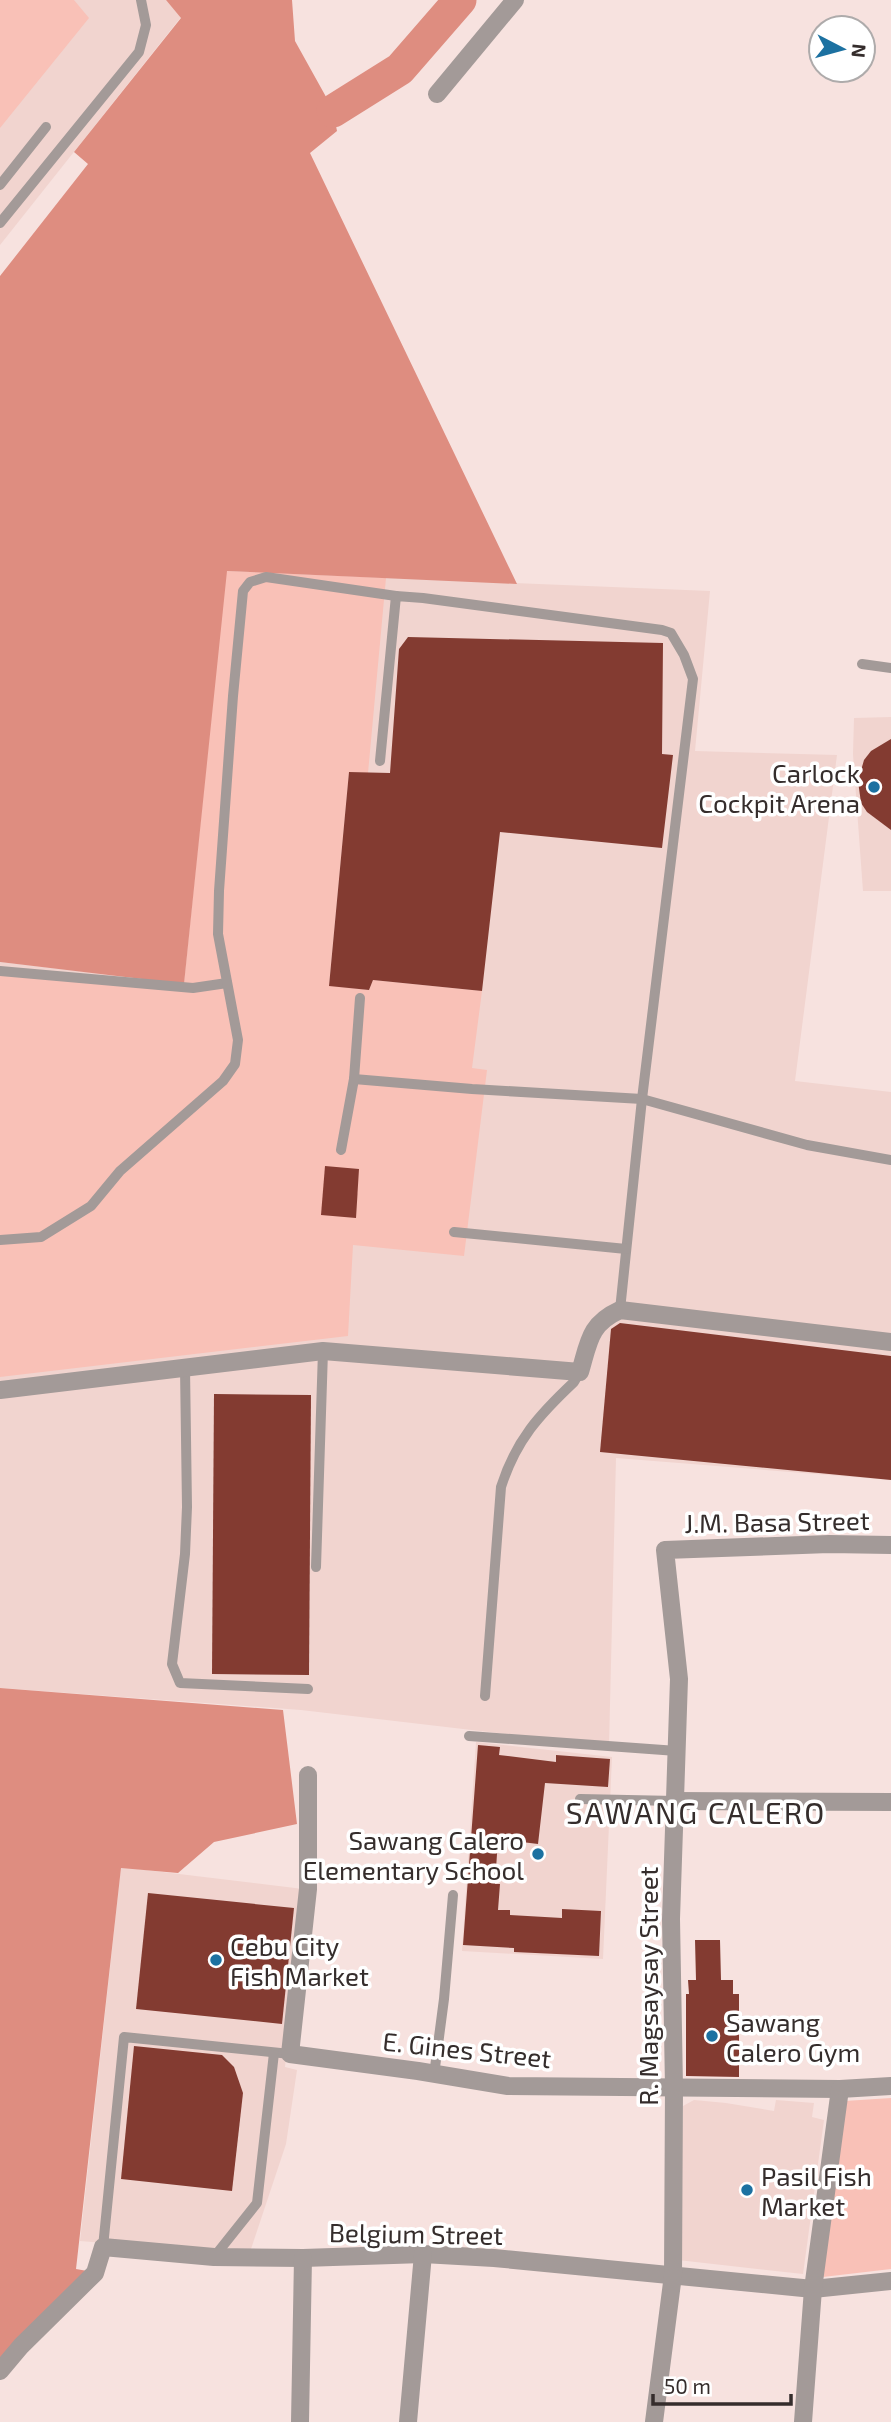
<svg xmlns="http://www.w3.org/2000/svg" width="891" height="2422" viewBox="0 0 891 2422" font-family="'Exo 2',sans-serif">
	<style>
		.built { fill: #f1d4cf }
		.green { fill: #f9c1b7 }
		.water { fill: #de8d80 }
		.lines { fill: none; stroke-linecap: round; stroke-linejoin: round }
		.river { stroke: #de8d80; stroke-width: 33 }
		.building { fill: #833b31 }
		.lane { stroke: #a39a98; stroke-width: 10 }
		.street { stroke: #a39a98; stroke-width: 18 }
		.poi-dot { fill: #1c71a1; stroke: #fff; stroke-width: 2.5 }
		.labels { text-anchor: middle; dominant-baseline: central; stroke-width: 7; stroke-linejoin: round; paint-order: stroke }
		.poi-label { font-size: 26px; fill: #352d2c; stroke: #fff; text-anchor: start }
		.street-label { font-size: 26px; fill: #352d2c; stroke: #fff }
		.quarter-label { font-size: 30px; letter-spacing: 2px; fill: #352d2c; stroke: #fff }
	</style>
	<rect width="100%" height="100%" fill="#f7e2df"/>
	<g class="built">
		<polygon points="0,0 166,0 181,17 0,245"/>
		<polygon points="226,571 710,591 695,751 837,755 795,1081 891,1092 891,1480 616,1458 609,1746 301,1710 0,1688 0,962 184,983"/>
		<polygon points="891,717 891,891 863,891 853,754 854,718"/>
		<polygon points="476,1742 612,1757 603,1959 462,1951"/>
		<polygon points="121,1867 303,1889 285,2067 297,2070 286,2144 249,2255 80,2241"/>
		<polygon points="694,2100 726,2103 774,2111 776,2100 814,2103 812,2117 824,2120 803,2274 678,2260 683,2106"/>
	</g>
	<g class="green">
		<polygon points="0,0 74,0 89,18 0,128"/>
		<polygon points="226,571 386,578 368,773 349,772 329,985 369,990 373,980 482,991 472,1068 487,1070 464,1256 353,1245 348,1336 0,1377 0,973 184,983"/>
		<polygon points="891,2098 891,2269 823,2277 845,2101"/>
	</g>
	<g class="water">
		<polygon points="166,0 292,0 295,41 325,95 333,111 337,131 310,153 517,584 227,571 184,984 0,962 0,276 88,164 74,152 181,18"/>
		<polygon points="0,1688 283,1710 297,1824 214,1842 178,1873 121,1868 76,2269 93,2272 0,2367"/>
	</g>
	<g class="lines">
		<polyline class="river" points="333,111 400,69 460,0"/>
	</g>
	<g class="building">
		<polygon points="408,637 663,643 662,754 673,755 662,848 500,832 482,991 373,980 369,990 329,986 349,772 390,773 399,649"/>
		<polygon points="891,739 891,830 867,812 861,803 858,781 864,760 871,751"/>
		<polygon points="325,1166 359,1169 356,1218 321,1215"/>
		<polygon points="620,1323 891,1356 891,1480 600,1452 611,1329"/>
		<polygon points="214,1394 311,1395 309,1675 212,1674"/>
		<polygon points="478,1745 500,1747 499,1755 556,1762 556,1755 610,1759 608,1787 545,1783 538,1844 498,1839 495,1884 500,1884 498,1910 510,1910 510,1915 562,1918 562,1909 601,1911 599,1956 514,1952 514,1948 463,1945"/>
		<polygon points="148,1893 294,1908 282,2024 136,2009"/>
		<polygon points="695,1940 720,1940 721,1980 733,1980 733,1994 739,1994 739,2077 686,2076 686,1994 689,1994 688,1980 696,1980"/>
		<polygon points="134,2046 222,2055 234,2067 243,2093 232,2191 121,2179"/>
	</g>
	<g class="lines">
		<g class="lane">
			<polyline points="0,185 46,127"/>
			<polyline points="0,223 139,52 146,25 141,0"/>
			<polyline points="862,664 891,668"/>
			<polyline points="380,761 396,596 423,598 662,630 671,633 684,655 693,679 642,1099 620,1310"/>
			<polyline points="0,971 193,988 227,983"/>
			<polyline points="354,1079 472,1089 642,1099 807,1145 891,1160"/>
			<polyline points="341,1150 354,1079 360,998"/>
			<polyline points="454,1232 626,1249"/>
			<polyline points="0,1240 41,1237 91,1206 120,1171 223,1081 235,1064 238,1040 218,934 219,891 233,696 243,591 250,582 266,577 396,596"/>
			<polyline points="185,1368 187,1507 185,1554 172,1664 180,1683 308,1689"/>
			<polyline points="316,1567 323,1351"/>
			<path d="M485 1696 501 1487C516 1440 539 1415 574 1382L580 1372"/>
			<polyline points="469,1736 677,1751"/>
			<polyline points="580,1799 675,1801"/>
			<polyline points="434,2075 444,1999 453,1895"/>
			<polyline points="103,2247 124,2037 290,2054"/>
			<polyline points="214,2257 257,2203 274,2053"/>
		</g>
		<g class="street">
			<polyline points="437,94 515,0"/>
			<path d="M0 1390 323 1351 580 1372C589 1342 589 1324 620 1310L891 1342"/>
			<polyline points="308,1775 308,1889 290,2054 418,2071 508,2086 840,2089 891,2086"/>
			<polyline points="675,1801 891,1802"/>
			<polyline points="0,2371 21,2346 95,2273 103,2247 214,2257 303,2258 423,2254 494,2258 813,2289 891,2281"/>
			<polyline points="300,2422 303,2258"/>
			<polyline points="408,2422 423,2254"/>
			<polyline points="654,2422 673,2275 674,2087 671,1919 679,1679 665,1550 829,1544 891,1545"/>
			<polyline points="803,2422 813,2289 840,2089"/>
		</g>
	</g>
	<g class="poi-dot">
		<circle cx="874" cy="787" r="7"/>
		<circle cx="538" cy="1854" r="7"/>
		<circle cx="216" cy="1960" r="7"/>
		<circle cx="712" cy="2036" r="7"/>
		<circle cx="747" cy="2190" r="7"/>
	</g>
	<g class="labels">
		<g class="poi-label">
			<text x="860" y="772" text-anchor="end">Carlock<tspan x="860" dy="30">Cockpit Arena</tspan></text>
			<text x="524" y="1839" text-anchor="end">Sawang Calero<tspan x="524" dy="30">Elementary School</tspan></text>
			<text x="230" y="1945">Cebu City<tspan x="230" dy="30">Fish Market</tspan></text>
			<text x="726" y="2021">Sawang<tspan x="726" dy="30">Calero Gym</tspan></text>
			<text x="761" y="2175">Pasil Fish<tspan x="761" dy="30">Market</tspan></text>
		</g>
		<g class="street-label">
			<text transform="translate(777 1521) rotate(-1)">J.M. Basa Street</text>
			<text transform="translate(647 1986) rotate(-90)">R. Magsaysay Street</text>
			<text transform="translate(467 2049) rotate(6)">E. Gines Street</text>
			<text transform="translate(416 2233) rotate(1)">Belgium Street</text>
		</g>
		<g class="quarter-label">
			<text x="696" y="1812">SAWANG CALERO</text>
		</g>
	</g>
	<g transform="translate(842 49) rotate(96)"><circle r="33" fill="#ffffff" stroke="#aeabab" stroke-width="2"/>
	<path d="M0-5L12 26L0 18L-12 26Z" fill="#1c71a1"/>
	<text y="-10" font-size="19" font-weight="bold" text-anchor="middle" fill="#352d2c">N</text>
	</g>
	<path d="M653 2394v10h138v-10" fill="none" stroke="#352d2c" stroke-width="3.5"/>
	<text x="664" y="2394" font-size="21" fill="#352d2c" stroke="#ffffff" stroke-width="5" paint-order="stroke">50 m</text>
</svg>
